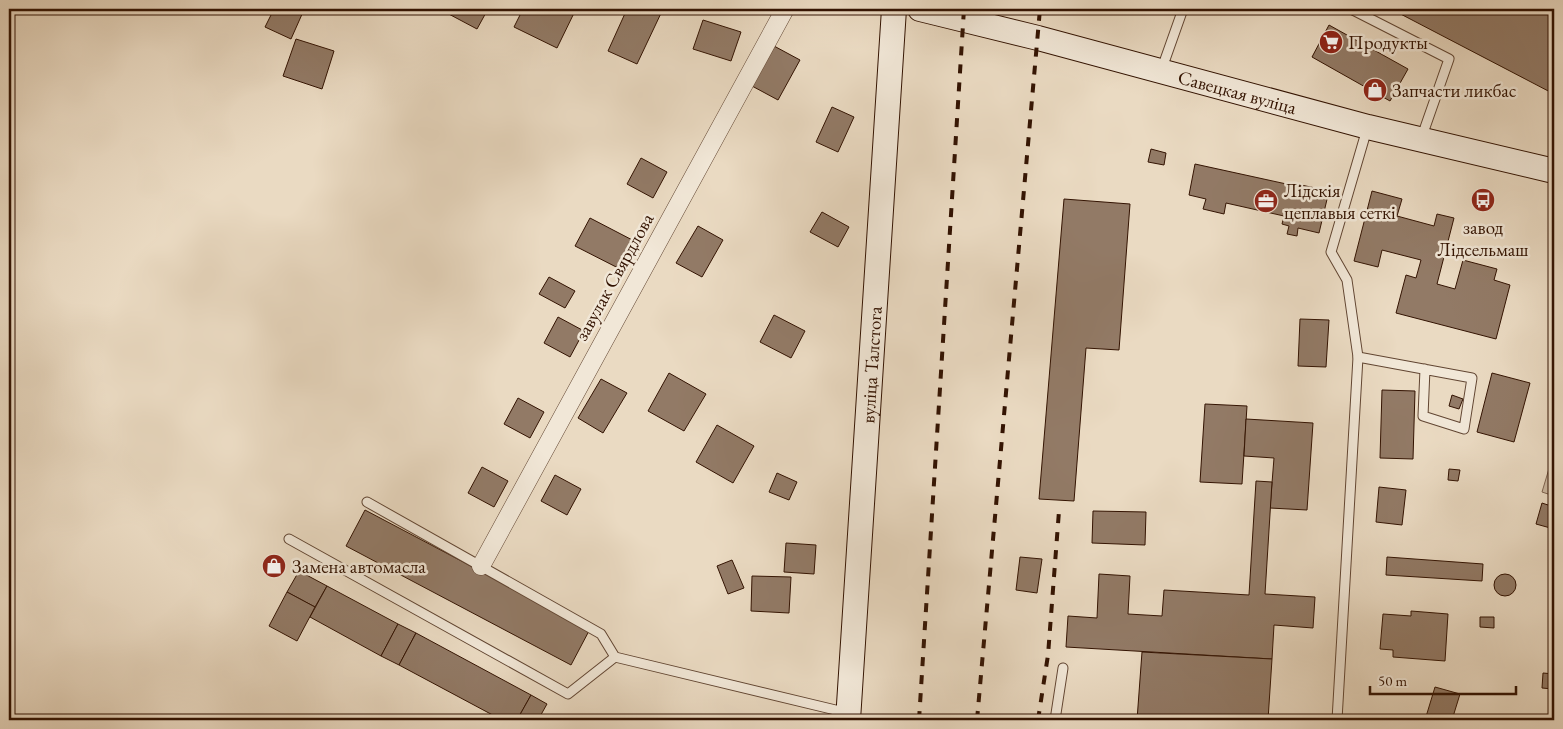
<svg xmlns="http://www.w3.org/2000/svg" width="1563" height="729" viewBox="0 0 1563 729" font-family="'EB Garamond',serif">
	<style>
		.green { fill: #cbb8a1; stroke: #7f6652 }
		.building { fill: #927a66; stroke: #331302 }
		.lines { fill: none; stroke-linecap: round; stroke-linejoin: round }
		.lane-casing { stroke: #614532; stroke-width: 11 }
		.street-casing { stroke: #614532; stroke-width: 19 }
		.secondary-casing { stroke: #331302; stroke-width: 26 }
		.lane { stroke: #f1e7d7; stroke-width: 9 }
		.street { stroke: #f1e7d7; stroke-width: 18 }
		.secondary { stroke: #f1e7d7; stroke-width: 24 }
		.rail { stroke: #331302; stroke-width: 4; stroke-dasharray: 9 9; stroke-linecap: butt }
		.labels { text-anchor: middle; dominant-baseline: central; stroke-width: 5; stroke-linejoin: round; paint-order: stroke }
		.poi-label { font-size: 19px; fill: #331302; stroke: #f1e7d7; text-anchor: start }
		.street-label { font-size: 19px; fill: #331302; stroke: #f1e7d7 }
	</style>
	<rect width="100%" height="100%" fill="#eadac2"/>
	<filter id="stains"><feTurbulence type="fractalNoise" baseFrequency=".004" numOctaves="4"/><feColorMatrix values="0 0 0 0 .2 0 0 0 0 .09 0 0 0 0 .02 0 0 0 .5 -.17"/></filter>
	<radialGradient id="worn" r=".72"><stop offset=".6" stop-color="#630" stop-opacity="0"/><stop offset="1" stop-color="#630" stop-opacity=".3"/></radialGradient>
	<polygon class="green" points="1554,452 1554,496 1542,492"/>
	<g class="building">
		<polygon points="274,9 295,9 303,12 291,39 265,27"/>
		<polygon points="447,9 488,9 477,29 445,12"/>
		<polygon points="523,9 576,9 557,48 514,27"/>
		<polygon points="627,9 663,9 637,64 608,51"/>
		<polygon points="1391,9 1554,9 1554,94"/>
		<polygon points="703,20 741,32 731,61 693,49"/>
		<polygon points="1329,25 1408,69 1390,101 1312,57"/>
		<polygon points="296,39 334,51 322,89 283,76"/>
		<polygon points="774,46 800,60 778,100 752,86"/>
		<polygon points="832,107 854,117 838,152 816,142"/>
		<polygon points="1151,149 1166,153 1164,165 1148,162"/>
		<polygon points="641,158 667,172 653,198 627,184"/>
		<polygon points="1195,164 1291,185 1292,183 1329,191 1319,233 1298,228 1297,236 1287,234 1289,226 1282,224 1284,216 1226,203 1224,214 1203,209 1206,199 1189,195"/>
		<polygon points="1372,191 1402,199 1397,216 1434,226 1437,214 1454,218 1437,284 1455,289 1463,260 1497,269 1494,280 1510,285 1496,339 1396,313 1406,275 1416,278 1421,260 1382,250 1378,267 1354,261"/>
		<polygon points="1064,199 1130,204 1119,350 1086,348 1074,501 1039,499"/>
		<polygon points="822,212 849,227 838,247 810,232"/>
		<polygon points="590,218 640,244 626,272 575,246"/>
		<polygon points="698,226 723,240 702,277 676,263"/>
		<polygon points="549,277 575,291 565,308 539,294"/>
		<polygon points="774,315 805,331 791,358 760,342"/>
		<polygon points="558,317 584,331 570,357 544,343"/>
		<polygon points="1300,319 1329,320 1326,367 1298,366"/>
		<polygon points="669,373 706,394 684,431 648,411"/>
		<polygon points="1492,373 1530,383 1514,442 1477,432"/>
		<polygon points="601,379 627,393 603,433 578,418"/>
		<polygon points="1382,390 1415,391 1413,459 1380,458"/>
		<polygon points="1452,395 1463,399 1459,409 1449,406"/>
		<polygon points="518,398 544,412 530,438 504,424"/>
		<polygon points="1205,404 1247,406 1242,484 1200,482"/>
		<polygon points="1246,419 1313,423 1307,510 1270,508 1274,458 1244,456"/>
		<polygon points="717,425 754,446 733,483 696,462"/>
		<polygon points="482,467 508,481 494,507 468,493"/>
		<polygon points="1449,469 1460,470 1458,481 1448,480"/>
		<polygon points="777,473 797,482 789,500 769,492"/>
		<polygon points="555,475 581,489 567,515 541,501"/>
		<polygon points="1256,481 1272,482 1265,594 1315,597 1313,628 1274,625 1272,659 1066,647 1068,616 1097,618 1099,574 1130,576 1128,614 1162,616 1164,590 1249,595"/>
		<polygon points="1379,487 1406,490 1402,525 1376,522"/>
		<polygon points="1542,503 1554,507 1554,529 1536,524"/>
		<polygon points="365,510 590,629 571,665 346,546"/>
		<polygon points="1093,511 1146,512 1145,545 1092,543"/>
		<polygon points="786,543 816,545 814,574 784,572"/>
		<polygon points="1020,557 1042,559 1037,593 1016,590"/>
		<polygon points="1387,557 1483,564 1482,581 1386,575"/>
		<polygon points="732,560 744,588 728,594 717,566"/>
		<polygon points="299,571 327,586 315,607 287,592"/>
		<circle cx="1505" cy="585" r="11"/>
		<polygon points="752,576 791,577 789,613 751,611"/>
		<polygon points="327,586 398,624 381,656 310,617"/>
		<polygon points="287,592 315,607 297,641 269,626"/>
		<polygon points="1411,611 1448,614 1445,661 1393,657 1393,650 1380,649 1383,614 1411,616"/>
		<polygon points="1480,617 1494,617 1494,628 1480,627"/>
		<polygon points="398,624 416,633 399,665 381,656"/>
		<polygon points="416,633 531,695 517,720 502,720 399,665"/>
		<polygon points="1142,652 1272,659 1268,720 1137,720"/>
		<polygon points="1543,673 1554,674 1553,689 1542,688"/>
		<polygon points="1435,687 1460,694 1452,720 1425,720"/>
		<polygon points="531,695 547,704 538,720 517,720"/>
	</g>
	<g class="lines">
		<g class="lane-casing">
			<g id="lane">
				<polyline points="1351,9 1449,59 1421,139"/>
				<polyline points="1161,71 1183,9"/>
				<polyline points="1358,357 1472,378 1464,429 1423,416 1425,369"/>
				<polyline points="367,502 601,634 615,657 848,713"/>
				<polyline points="289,539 568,694 615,657"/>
				<polyline points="1055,720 1063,668"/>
				<polyline points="1337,720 1358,357 1347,280 1331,252 1367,129"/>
			</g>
		</g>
		<g class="street-casing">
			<polyline id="street" points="481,566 785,9"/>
		</g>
		<g class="secondary-casing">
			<g id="secondary">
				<path id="s1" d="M920 9 1038 38 1368 127 1554 171"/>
				<path id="s2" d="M848 720 894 9"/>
			</g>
		</g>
		<use href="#lane" class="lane"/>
		<use href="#street" class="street"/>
		<use href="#secondary" class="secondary"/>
		<g class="rail">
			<polyline points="919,720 964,9"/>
			<polyline points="977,720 1040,9"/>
			<polyline points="1038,720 1048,655 1059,511"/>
		</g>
	</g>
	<defs>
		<g id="supermarket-disc" transform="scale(1.25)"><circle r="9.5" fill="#8f2418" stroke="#f1e7d7"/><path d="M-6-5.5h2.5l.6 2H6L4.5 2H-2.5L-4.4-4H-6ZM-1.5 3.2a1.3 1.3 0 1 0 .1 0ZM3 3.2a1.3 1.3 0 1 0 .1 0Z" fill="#fff"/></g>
		<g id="shop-disc" transform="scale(1.25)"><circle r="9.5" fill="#8f2418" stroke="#f1e7d7"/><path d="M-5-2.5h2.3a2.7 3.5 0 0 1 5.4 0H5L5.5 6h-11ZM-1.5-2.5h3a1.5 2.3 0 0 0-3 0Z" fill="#fff"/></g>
		<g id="bus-disc" transform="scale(1.25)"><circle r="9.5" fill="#8f2418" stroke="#f1e7d7"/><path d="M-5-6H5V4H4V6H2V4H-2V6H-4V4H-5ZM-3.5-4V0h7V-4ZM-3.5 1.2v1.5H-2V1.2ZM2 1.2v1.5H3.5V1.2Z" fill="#fff"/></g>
		<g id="office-disc" transform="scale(1.25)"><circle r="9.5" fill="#8f2418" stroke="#f1e7d7"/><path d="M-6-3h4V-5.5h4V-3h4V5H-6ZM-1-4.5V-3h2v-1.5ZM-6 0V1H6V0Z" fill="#fff"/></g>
	</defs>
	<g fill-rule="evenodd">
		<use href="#supermarket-disc" x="1331" y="42"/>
		<use href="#shop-disc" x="1375" y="90"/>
		<use href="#bus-disc" x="1483" y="200"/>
		<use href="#office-disc" x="1266" y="201"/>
		<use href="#shop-disc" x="274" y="566"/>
	</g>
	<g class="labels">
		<g class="poi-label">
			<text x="1348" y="42">Продукты</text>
			<text x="1392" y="90">Запчасти ликбас</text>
			<text x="1284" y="190">Лідскія<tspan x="1284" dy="22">цеплавыя сеткі</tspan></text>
			<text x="1483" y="227" text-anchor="middle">завод<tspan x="1483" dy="22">Лідсельмаш</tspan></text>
			<text x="292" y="566">Замена автомасла</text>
		</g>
		<g class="street-label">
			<text stroke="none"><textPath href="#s1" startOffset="328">Савецкая вуліца</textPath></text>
			<text transform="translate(614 277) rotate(-61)">завулак Свярдлова</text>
			<text stroke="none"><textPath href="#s2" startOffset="356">вуліца Талстога</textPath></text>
		</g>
	</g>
	<rect width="1563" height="729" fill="none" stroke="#eadac2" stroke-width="30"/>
	<rect x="10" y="10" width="1543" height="709" fill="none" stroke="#331302" stroke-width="2.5"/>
	<rect x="15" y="15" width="1533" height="699" fill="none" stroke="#331302"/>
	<path d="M1370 686v8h146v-8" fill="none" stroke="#331302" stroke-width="2.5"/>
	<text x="1378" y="686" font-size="15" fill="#331302" stroke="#f1e7d7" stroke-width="4" paint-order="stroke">50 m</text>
	<rect width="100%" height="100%" filter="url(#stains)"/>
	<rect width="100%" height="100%" fill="url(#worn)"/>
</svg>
